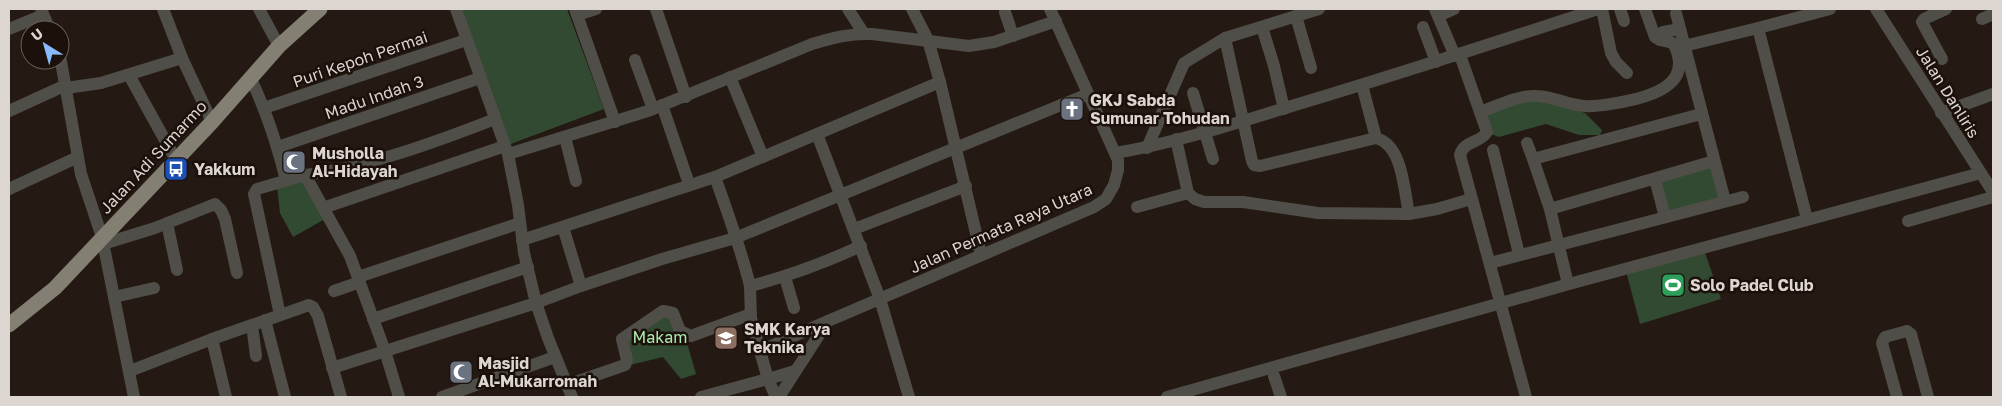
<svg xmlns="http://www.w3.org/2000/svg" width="2002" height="406" viewBox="0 0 2002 406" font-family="'Golos Text',sans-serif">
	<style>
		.green { fill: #324932 }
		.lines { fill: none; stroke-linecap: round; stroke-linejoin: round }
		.minor { stroke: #504e48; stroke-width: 12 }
		.major { stroke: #837f73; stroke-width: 15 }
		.labels { text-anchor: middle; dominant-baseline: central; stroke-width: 5; stroke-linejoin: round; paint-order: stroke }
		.street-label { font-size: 16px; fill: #dcd5d0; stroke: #1b110a }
		.poi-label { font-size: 16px; font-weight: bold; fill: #dcd5d0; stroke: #1b110a; text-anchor: start }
		.park-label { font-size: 16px; fill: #abe9ad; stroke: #1b110a }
	</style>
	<rect width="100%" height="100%" fill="#251a13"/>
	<g class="green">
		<polygon points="462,9 567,9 604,109 508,145"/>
		<polygon points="1526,100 1554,103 1585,113 1602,130 1600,135 1579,135 1546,124 1499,137 1488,133 1484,113"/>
		<polygon points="1711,164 1722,200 1667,214 1658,181"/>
		<polygon points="303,177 325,219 293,237 280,213 277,186"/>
		<polygon points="1703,247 1721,299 1640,324 1626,271"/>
		<polygon points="668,312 685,336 696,374 681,379 663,357 630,365 623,339"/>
	</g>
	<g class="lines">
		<g class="minor">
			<polyline points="41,9 50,30"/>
			<polyline points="163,9 182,58 212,122"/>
			<polyline points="259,9 279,46"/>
			<polyline points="456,9 508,154 518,205 524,253 536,303 548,338 572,397"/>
			<polyline points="575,9 615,122"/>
			<polyline points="656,9 686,97"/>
			<polyline points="848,9 864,34"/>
			<polyline points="912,9 928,40 940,82 981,254"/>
			<polyline points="1435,9 1455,56"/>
			<polyline points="1602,9 1611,53 1616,62 1627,73"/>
			<polyline points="1620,9 1624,21"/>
			<polyline points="1876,9 1993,192"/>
			<polyline points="1005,12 1013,36"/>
			<polyline points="1676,13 1725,201"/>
			<polyline points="577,15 596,9"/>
			<polyline points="1296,16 1311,68"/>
			<polyline points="1438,16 1454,9"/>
			<polyline points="1982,19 1993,14"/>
			<polyline points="1262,27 1274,66 1284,109"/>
			<polyline points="1423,27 1436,62"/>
			<polyline points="1758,28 1830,9"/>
			<polyline points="9,29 43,15"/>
			<polyline points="1663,32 1680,29"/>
			<path d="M1225 38 1252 161 1254 165 1260 166 1376 138C1403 145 1404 191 1409 214"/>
			<polyline points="1684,46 1758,28 1807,219"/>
			<path d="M1460 55 1487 132C1481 143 1464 140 1460 155L1526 397"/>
			<polyline points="60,56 81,174 102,237 134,397"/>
			<polyline points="1942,59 1922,22 1924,19 1946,9"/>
			<polyline points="635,60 653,109"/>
			<polyline points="129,75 176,160"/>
			<path d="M250 77C266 110 277 144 286 180"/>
			<polyline points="730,77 763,157"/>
			<polyline points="1362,85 1376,138"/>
			<polyline points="66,88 101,83 182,58"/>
			<polyline points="1193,93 1213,159"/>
			<polyline points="662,105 687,178"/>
			<polyline points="264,108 466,40"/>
			<polyline points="9,111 66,85"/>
			<path d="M1480 112C1497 106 1518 95 1536 96 1552 96 1568 105 1584 106 1597 107 1610 104 1622 102 1654 96 1695 83 1673 43L1660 40 1655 37 1645 9"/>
			<polyline points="1941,113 1993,94"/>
			<polyline points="817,134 880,299 909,397"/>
			<polyline points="565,137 576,181"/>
			<polyline points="1176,139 1188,193 1195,199 1204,202 1243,202 1318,213 1409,214 1437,209 1471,199"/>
			<polyline points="1527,143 1533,159"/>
			<polyline points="278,147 480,78"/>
			<polyline points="1147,148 1184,63 1225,38 1319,9"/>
			<polyline points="1493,150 1519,254"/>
			<path d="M1115 153C1176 143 1236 123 1295 105 1396 75 1497 42 1598 9"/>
			<path d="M508 154 648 111 812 44C832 38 851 33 872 34L969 46 994 42 1056 21"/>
			<path d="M305 175C368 167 436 142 495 119"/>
			<path d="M715 177C728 213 741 249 750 286"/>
			<polyline points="1655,179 1665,217"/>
			<polyline points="9,189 78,157"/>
			<polyline points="1137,207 1188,193"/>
			<polyline points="323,208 505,146"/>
			<polyline points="1550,209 1714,161"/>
			<polyline points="1908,221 1993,197"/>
			<polyline points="167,223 177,270"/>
			<polyline points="563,227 581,286"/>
			<polyline points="854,229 966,186"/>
			<polyline points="522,240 715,177 940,82"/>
			<polyline points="103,244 155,228 215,204 221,210 225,219 237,273"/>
			<polyline points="1494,262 1743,197"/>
			<polyline points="358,277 520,223"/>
			<polyline points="785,277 794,308"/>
			<polyline points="1567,280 1550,209 1533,159 1701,114"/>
			<polyline points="334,291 360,282"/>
			<polyline points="114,297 154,288"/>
			<polyline points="280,315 254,194 257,189 305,175 350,256 385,351 399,397"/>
			<polyline points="373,319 528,267"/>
			<polyline points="265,320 285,397"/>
			<polyline points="252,325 256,356"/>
			<polyline points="212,339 226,397"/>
			<path d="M760 351 751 318 750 286C789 276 824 263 861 246"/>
			<polyline points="332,368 536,303 581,286 662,259 735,238 1088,94"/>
			<polyline points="130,371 212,339 309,305 313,307 318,316 341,397"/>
			<polyline points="1274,376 1281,397"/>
			<polyline points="567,385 625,365 627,360 622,339 663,311 673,313 680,331 691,336 751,314"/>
			<polyline points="442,397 555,357"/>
			<polyline points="701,397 768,379 760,351 828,321"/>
			<polyline points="776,397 768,379 795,371"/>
			<polyline points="779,397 828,321 1094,207 1106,199 1114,185 1118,170 1118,160 1050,9"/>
			<polyline points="1167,397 1569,284 1981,173"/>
			<polyline points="1897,397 1882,343 1885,337 1907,331 1911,334 1928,397"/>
		</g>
		<polyline class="major" points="9,325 55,288 212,122 279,46 320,9"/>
	</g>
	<defs>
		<g id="church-square" transform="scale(1.25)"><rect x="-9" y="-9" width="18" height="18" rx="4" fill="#6b7280" stroke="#1b110a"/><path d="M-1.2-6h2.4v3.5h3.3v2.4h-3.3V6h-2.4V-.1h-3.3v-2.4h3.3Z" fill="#fff"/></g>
		<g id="mosque-square" transform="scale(1.25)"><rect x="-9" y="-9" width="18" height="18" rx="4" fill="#6b7280" stroke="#1b110a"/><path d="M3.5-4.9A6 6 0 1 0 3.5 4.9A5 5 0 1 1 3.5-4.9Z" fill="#fff"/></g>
		<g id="bus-square" transform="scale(1.25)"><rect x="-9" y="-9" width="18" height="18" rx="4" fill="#1a4fb4" stroke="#1b110a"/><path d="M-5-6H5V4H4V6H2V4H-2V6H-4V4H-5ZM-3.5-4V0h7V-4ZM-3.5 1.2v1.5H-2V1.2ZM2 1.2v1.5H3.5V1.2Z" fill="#fff"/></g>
		<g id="stadium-square" transform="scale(1.25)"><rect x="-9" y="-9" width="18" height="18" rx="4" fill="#2e9e5b" stroke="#1b110a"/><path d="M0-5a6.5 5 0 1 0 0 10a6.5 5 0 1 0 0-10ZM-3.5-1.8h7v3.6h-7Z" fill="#fff"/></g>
		<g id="school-square" transform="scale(1.25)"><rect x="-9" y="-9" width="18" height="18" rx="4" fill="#8d6e63" stroke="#1b110a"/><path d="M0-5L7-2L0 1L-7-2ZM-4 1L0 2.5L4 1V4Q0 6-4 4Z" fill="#fff"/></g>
	</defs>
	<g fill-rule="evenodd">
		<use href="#church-square" x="1072" y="109"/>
		<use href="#mosque-square" x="294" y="162"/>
		<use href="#bus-square" x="176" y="169"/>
		<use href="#stadium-square" x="1673" y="285"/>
		<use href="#school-square" x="726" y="338"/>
		<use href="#mosque-square" x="461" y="372"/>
	</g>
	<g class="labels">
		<g class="street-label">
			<text transform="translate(360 59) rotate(-19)">Puri Kepoh Permai</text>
			<text transform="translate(1948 92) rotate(58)">Jalan Danliris</text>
			<text transform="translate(374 97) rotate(-19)">Madu Indah 3</text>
			<text transform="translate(153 157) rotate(-47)">Jalan Adi Sumarmo</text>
			<text transform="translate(1001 228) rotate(-24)">Jalan Permata Raya Utara</text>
		</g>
		<g class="poi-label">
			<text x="1090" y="100">GKJ Sabda<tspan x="1090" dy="18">Sumunar Tohudan</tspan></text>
			<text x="312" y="153">Musholla<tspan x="312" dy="18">Al-Hidayah</tspan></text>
			<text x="194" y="169">Yakkum</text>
			<text x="1690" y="285">Solo Padel Club</text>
			<text x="744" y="329">SMK Karya<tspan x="744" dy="18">Teknika</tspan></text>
			<text x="478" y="363">Masjid<tspan x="478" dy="18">Al-Mukarromah</tspan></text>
		</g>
		<g class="park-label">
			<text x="660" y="337">Makam</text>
		</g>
	</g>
	<rect width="2002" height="406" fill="none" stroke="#dcd5d0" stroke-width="20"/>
	<g transform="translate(45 45) rotate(323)"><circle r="24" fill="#1b110a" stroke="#685f59"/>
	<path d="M0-4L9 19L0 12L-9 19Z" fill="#88bafc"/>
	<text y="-8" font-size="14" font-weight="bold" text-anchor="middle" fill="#dcd5d0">U</text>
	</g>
</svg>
